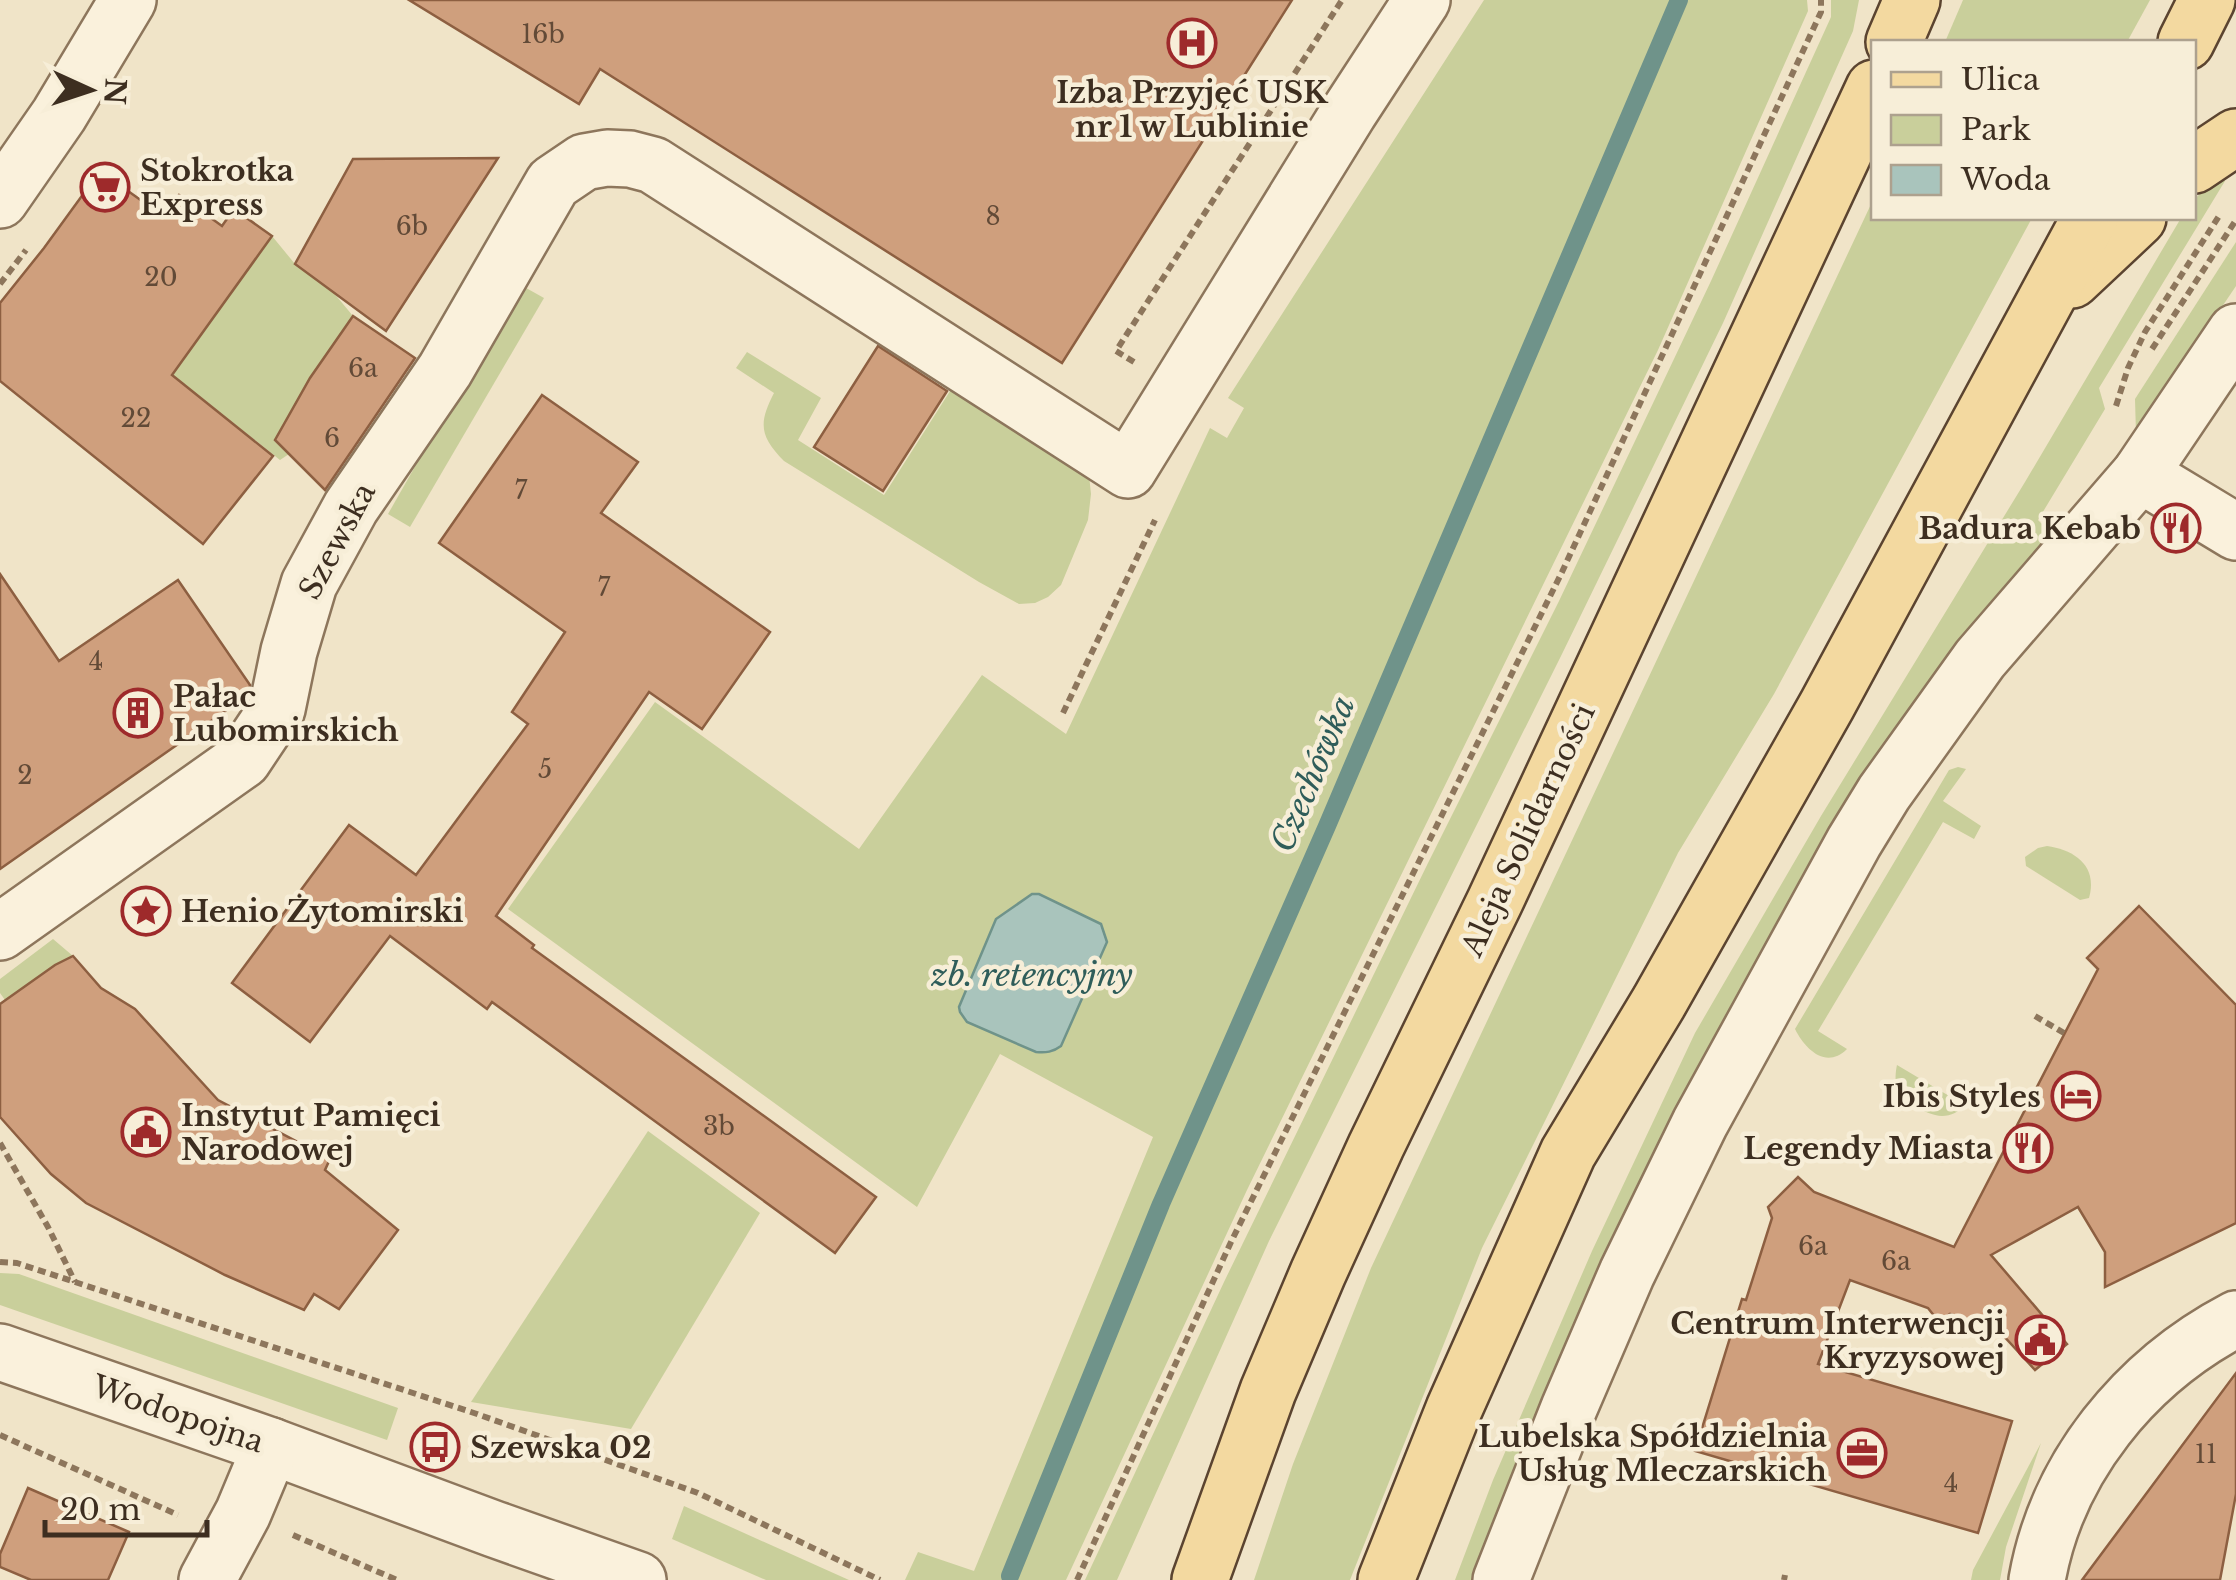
<svg xmlns="http://www.w3.org/2000/svg" width="2236" height="1580" viewBox="0 0 2236 1580" font-family="'Libre Baskerville',serif">
	<style>
		.green { fill: #c9cf9b }
		.water { fill: #a9c4bc; stroke: #6f938a; stroke-width: 2.5 }
		.lines { fill: none; stroke-linecap: round; stroke-linejoin: round }
		.stream { stroke: #6f938a; stroke-width: 18 }
		.building { fill: #cf9f7d; stroke: #8d5f41; stroke-width: 2.5 }
		.minor-casing { stroke: #8d765c; stroke-width: 60 }
		.major-casing { stroke: #5b4430; stroke-width: 60 }
		.path { stroke: #8d765c; stroke-width: 6; stroke-dasharray: 8 5; stroke-linecap: butt }
		.minor { stroke: #faf1dc; stroke-width: 55 }
		.major { stroke: #f3d9a0; stroke-width: 55 }
		.labels { text-anchor: middle; dominant-baseline: central; stroke-width: 9; stroke-linejoin: round; paint-order: stroke }
		.number-label { font-size: 25px; fill: #624a37 }
		.poi-label { font-size: 30px; font-weight: bold; fill: #3d2e20; stroke: #f7eed8; text-anchor: start }
		.street-label { font-size: 30px; fill: #3d2e20; stroke: #f7eed8 }
		.water-label { font-size: 32px; font-style: italic; fill: #2f5d5a; stroke: #f7eed8 }
	</style>
	<rect width="100%" height="100%" fill="#f0e4c8"/>
	<g class="green">
		<polygon points="1484,0 1807,0 1808,11 1658,350 1247,1190 1066,1580 905,1580 918,1552 974,1571 1153,1137 1000,1054 917,1207 508,909 655,702 859,849 982,675 1066,734 1210,428 1227,438 1244,408 1228,398"/>
		<polygon points="1831,0 1859,0 1853,31 1723,323 1562,654 1269,1241 1117,1580 1085,1580 1224,1282 1428,863 1559,601 1711,281 1831,17"/>
		<polygon points="1963,0 2150,0 2127,42 1945,42"/>
		<polygon points="2212,181 2225,181 2099,388 2105,409 2038,520 2054,536 1840,825 1715,1038 1607,1257 1475,1580 1455,1580 1493,1480 1592,1251 1695,1033 1821,816 2025,482 2181,218 2194,218 2194,200"/>
		<polygon points="1873,200 1874,218 2032,218 1774,694 1678,853 1482,1248 1350,1580 1254,1580 1293,1464 1371,1268"/>
		<polygon points="272,236 295,264 333,292 353,316 310,378 289,454 280,460 115,329 183,312 206,328"/>
		<polygon points="2236,242 2236,286 2136,434 2135,399"/>
		<polygon points="519,284 544,298 410,527 388,514"/>
		<path d="M747 352 821 398 798 440 884 495 952 388 1089 475 1091 494 1088 520 1061 585 1048 597 1035 603 1019 604 979 582 784 461C760 436 758 424 774 393L736 368Z"/>
		<path d="M1958 767 1966 769 1943 801 1981 826 1974 839 1943 822 1818 1031 1847 1049C1826 1070 1805 1049 1795 1029L1949 770Z"/>
		<path d="M2047 846C2075 850 2098 866 2089 898L2080 900 2026 866 2025 857 2038 848Z"/>
		<polygon points="53,939 73,956 55,965 5,1000 0,993 0,979"/>
		<path d="M1897 1065 1966 1106C1959 1111 1951 1116 1942 1116 1925 1115 1899 1100 1896 1082 1895 1078 1896 1069 1897 1065Z"/>
		<polygon points="648,1131 760,1213 631,1429 471,1402"/>
		<polygon points="0,1273 19,1274 398,1408 387,1440 0,1305"/>
		<polygon points="2041,1443 2006,1547 2000,1580 1971,1580 1973,1570"/>
		<polygon points="684,1506 849,1580 766,1580 672,1539"/>
	</g>
	<path class="water" d="M1032 894H1039L1101 924 1107 942 1061 1046C1053 1052 1046 1053 1036 1052L967 1022 960 1012 959 1007 996 919Z"/>
	<g class="lines">
		<polyline class="stream" points="1010,1576 1161,1204 1327,826 1679,0"/>
	</g>
	<g class="building">
		<polygon points="409,0 1292,0 1062,363 600,69 579,104"/>
		<polygon points="498,158 386,331 295,264 353,159"/>
		<polygon points="100,171 163,216 179,195 222,226 234,209 272,236 172,375 273,456 203,544 0,381 0,303 44,248"/>
		<polygon points="353,316 415,358 325,490 275,440 310,378"/>
		<polygon points="878,346 947,391 883,491 814,447"/>
		<polygon points="542,395 638,462 601,513 770,632 702,729 649,692 496,916 534,945 532,948 876,1197 835,1253 492,1002 487,1009 390,936 310,1042 232,983 349,825 416,875 528,724 512,712 565,632 439,543"/>
		<polygon points="0,574 59,661 178,580 250,685 248,695 0,869"/>
		<polygon points="2139,906 2236,1005 2236,1223 2105,1287 2105,1252 2078,1207 1991,1255 2067,1344 2035,1370 2000,1332 1950,1314 1939,1322 1928,1308 1850,1280 1818,1364 2012,1421 1978,1533 1695,1451 1742,1299 1746,1300 1772,1218 1768,1207 1798,1177 1814,1192 1954,1247 2098,969 2087,958"/>
		<polygon points="73,956 101,988 135,1009 218,1100 330,1159 325,1170 398,1230 339,1309 314,1294 304,1310 225,1275 86,1203 51,1174 0,1117 0,1004 55,965"/>
		<polygon points="2236,1373 2236,1494 2220,1580 2082,1580"/>
		<polygon points="28,1488 129,1532 108,1580 31,1580 0,1567 0,1554"/>
	</g>
	<g class="lines">
		<g class="minor-casing">
			<g id="minor">
				<polyline points="0,200 59,115 128,0"/>
				<polyline points="2140,474 2236,532"/>
				<polyline points="0,932 243,760 277,709 289,651 309,584 351,507 445,370 553,183 584,162 607,158 630,159 653,165 1128,470 1349,112 1422,0"/>
				<polyline points="0,1352 271,1446 494,1529 638,1580"/>
				<polyline points="207,1580 243,1513 271,1446"/>
				<polyline points="1501,1580 1569,1408 1627,1273 1700,1123 1854,842 1884,793 1980,659 2140,474 2236,332"/>
				<path d="M2037 1580C2057 1467 2135 1372 2236 1319"/>
			</g>
		</g>
		<g class="major-casing">
			<g id="major">
				<polyline points="1894,42 1912,0"/>
				<polyline points="2186,42 2207,0"/>
				<polyline points="2194,165 2236,137"/>
				<polyline points="2072,280 2138,218"/>
				<polyline points="1200,1580 1268,1391 1318,1273 1376,1146 1495,901 1874,88"/>
				<polyline points="1386,1580 1454,1409 1568,1153 1659,1002 1827,705 2090,218"/>
			</g>
		</g>
		<g class="path">
			<polyline points="0,284 26,250"/>
			<polyline points="2152,349 2236,220"/>
			<polyline points="1134,362 1116,351 1342,0"/>
			<polyline points="2116,406 2128,368 2145,332 2219,216"/>
			<polyline points="1063,713 1155,520"/>
			<polyline points="2035,1016 2064,1033"/>
			<polyline points="0,1143 48,1227 75,1282"/>
			<polyline points="0,1262 17,1263 477,1414 698,1493 880,1580"/>
			<polyline points="0,1435 178,1515"/>
			<polyline points="293,1535 397,1580"/>
			<polyline points="1077,1580 1231,1242 1562,572 1821,12 1821,0"/>
			<polyline points="1784,1580 1785,1575"/>
		</g>
		<use href="#minor" class="minor"/>
		<use href="#major" class="major"/>
	</g>
	<defs>
		<g id="hospital-ring" transform="scale(2.5)"><circle r="9.5" fill="#f7eed8" stroke="#9e2a2b" stroke-width="1.5"/><path d="M-5-5h3v3.5h4V-5h3V5h-3V1.5h-4V5h-3Z" fill="#9e2a2b"/></g>
		<g id="supermarket-ring" transform="scale(2.5)"><circle r="9.5" fill="#f7eed8" stroke="#9e2a2b" stroke-width="1.5"/><path d="M-6-5.5h2.5l.6 2H6L4.5 2H-2.5L-4.4-4H-6ZM-1.5 3.2a1.3 1.3 0 1 0 .1 0ZM3 3.2a1.3 1.3 0 1 0 .1 0Z" fill="#9e2a2b"/></g>
		<g id="restaurant-ring" transform="scale(2.5)"><circle r="9.5" fill="#f7eed8" stroke="#9e2a2b" stroke-width="1.5"/><path d="M-5-6h1v4h1v-4h1v4h1v-4h1v5L-1.5 .5V6h-2V.5L-5-1ZM5-6V6H3V1.5H1.5Q1.5-4 5-6Z" fill="#9e2a2b"/></g>
		<g id="building-ring" transform="scale(2.5)"><circle r="9.5" fill="#f7eed8" stroke="#9e2a2b" stroke-width="1.5"/><path d="M-4-6H4V6H1V3H-1V6H-4ZM-2.5-4.3h1.7v1.8h-1.7ZM.8-4.3h1.7v1.8H.8ZM-2.5-1h1.7V.8h-1.7ZM.8-1h1.7V.8H.8Z" fill="#9e2a2b"/></g>
		<g id="sight-ring" transform="scale(2.5)"><circle r="9.5" fill="#f7eed8" stroke="#9e2a2b" stroke-width="1.5"/><path d="M0-6L1.8-2.2L6-1.7L2.9 1.2L3.7 5.4L0 3.3L-3.7 5.4L-2.9 1.2L-6-1.7L-1.8-2.2Z" fill="#9e2a2b"/></g>
		<g id="hotel-ring" transform="scale(2.5)"><circle r="9.5" fill="#f7eed8" stroke="#9e2a2b" stroke-width="1.5"/><path d="M-6-4.5h1.5V1H6V5H4.5V3h-9V5H-6ZM-4 0a1.8 1.8 0 1 1 3.6 0ZM.5 0V-2.5h3Q6-2.5 6 0Z" fill="#9e2a2b"/></g>
		<g id="civic-ring" transform="scale(2.5)"><circle r="9.5" fill="#f7eed8" stroke="#9e2a2b" stroke-width="1.5"/><path d="M-.6-6.5H3V-4.5H.6V-3L4-1V1h2V6H-6V1h2V-1L-.6-3ZM-1.2 2.5V6h2.4V2.5Z" fill="#9e2a2b"/></g>
		<g id="bus-ring" transform="scale(2.5)"><circle r="9.5" fill="#f7eed8" stroke="#9e2a2b" stroke-width="1.5"/><path d="M-5-6H5V4H4V6H2V4H-2V6H-4V4H-5ZM-3.5-4V0h7V-4ZM-3.5 1.2v1.5H-2V1.2ZM2 1.2v1.5H3.5V1.2Z" fill="#9e2a2b"/></g>
		<g id="office-ring" transform="scale(2.5)"><circle r="9.5" fill="#f7eed8" stroke="#9e2a2b" stroke-width="1.5"/><path d="M-6-3h4V-5.5h4V-3h4V5H-6ZM-1-4.5V-3h2v-1.5ZM-6 0V1H6V0Z" fill="#9e2a2b"/></g>
	</defs>
	<g fill-rule="evenodd">
		<use href="#hospital-ring" x="1192" y="43"/>
		<use href="#supermarket-ring" x="105" y="187"/>
		<use href="#restaurant-ring" x="2176" y="528"/>
		<use href="#building-ring" x="138" y="713"/>
		<use href="#sight-ring" x="146" y="911"/>
		<use href="#hotel-ring" x="2076" y="1096"/>
		<use href="#civic-ring" x="146" y="1132"/>
		<use href="#restaurant-ring" x="2028" y="1148"/>
		<use href="#civic-ring" x="2040" y="1340"/>
		<use href="#bus-ring" x="435" y="1447"/>
		<use href="#office-ring" x="1862" y="1453"/>
	</g>
	<g class="labels">
		<g class="number-label">
			<text x="543" y="34">16b</text>
			<text x="993" y="216">8</text>
			<text x="412" y="226">6b</text>
			<text x="161" y="277">20</text>
			<text x="363" y="368">6a</text>
			<text x="136" y="418">22</text>
			<text x="332" y="438">6</text>
			<text x="521" y="490">7</text>
			<text x="604" y="587">7</text>
			<text x="96" y="661">4</text>
			<text x="545" y="769">5</text>
			<text x="25" y="775">2</text>
			<text x="719" y="1126">3b</text>
			<text x="1813" y="1246">6a</text>
			<text x="1896" y="1261">6a</text>
			<text x="2206" y="1454">11</text>
			<text x="1951" y="1483">4</text>
		</g>
		<g class="poi-label">
			<text x="1192" y="92" text-anchor="middle">Izba Przyjęć USK<tspan x="1192" dy="34">nr 1 w Lublinie</tspan></text>
			<text x="140" y="170">Stokrotka<tspan x="140" dy="34">Express</tspan></text>
			<text x="2141" y="528" text-anchor="end">Badura Kebab</text>
			<text x="173" y="696">Pałac<tspan x="173" dy="34">Lubomirskich</tspan></text>
			<text x="181" y="911">Henio Żytomirski</text>
			<text x="2041" y="1096" text-anchor="end">Ibis Styles</text>
			<text x="181" y="1115">Instytut Pamięci<tspan x="181" dy="34">Narodowej</tspan></text>
			<text x="1993" y="1148" text-anchor="end">Legendy Miasta</text>
			<text x="2005" y="1323" text-anchor="end">Centrum Interwencji<tspan x="2005" dy="34">Kryzysowej</tspan></text>
			<text x="1827" y="1436" text-anchor="end">Lubelska Spółdzielnia<tspan x="1827" dy="34">Usług Mleczarskich</tspan></text>
			<text x="470" y="1447">Szewska 02</text>
		</g>
		<g class="street-label">
			<text transform="translate(337 541) rotate(-62)">Szewska</text>
			<text transform="translate(1528 830) rotate(-65)">Aleja Solidarności</text>
			<text transform="translate(178 1414) rotate(19)">Wodopojna</text>
		</g>
		<g class="water-label">
			<text transform="translate(1313 774) rotate(-67)">Czechówka</text>
			<text x="1032" y="975">zb. retencyjny</text>
		</g>
	</g>
	<rect x="1871" y="40" width="325" height="180" fill="#f7eed8" stroke="#ada18e" stroke-width="2.5"/>
	<rect x="1891" y="72" width="50" height="15" fill="#f3d9a0" stroke="#ada18e" stroke-width="2.5"/>
	<text x="1961" y="90" font-size="30" fill="#3d2e20">Ulica</text>
	<rect x="1891" y="115" width="50" height="30" fill="#c9cf9b" stroke="#ada18e" stroke-width="2.5"/>
	<text x="1961" y="140" font-size="30" fill="#3d2e20">Park</text>
	<rect x="1891" y="165" width="50" height="30" fill="#a9c4bc" stroke="#ada18e" stroke-width="2.5"/>
	<text x="1961" y="190" font-size="30" fill="#3d2e20">Woda</text>
	<g transform="translate(90 90) rotate(93)" stroke="#f7eed8" stroke-width="8" paint-order="stroke">
	<path d="M0-8L18 38L0 25L-18 38Z" fill="#3d2e20"/>
	<text y="-15" font-size="28" font-weight="bold" text-anchor="middle" fill="#3d2e20">N</text>
	</g>
	<path d="M45 1520v15h162v-15" fill="none" stroke="#3d2e20" stroke-width="5"/>
	<text x="60" y="1520" font-size="30" fill="#3d2e20" stroke="#f7eed8" stroke-width="8" paint-order="stroke">20 m</text>
</svg>
